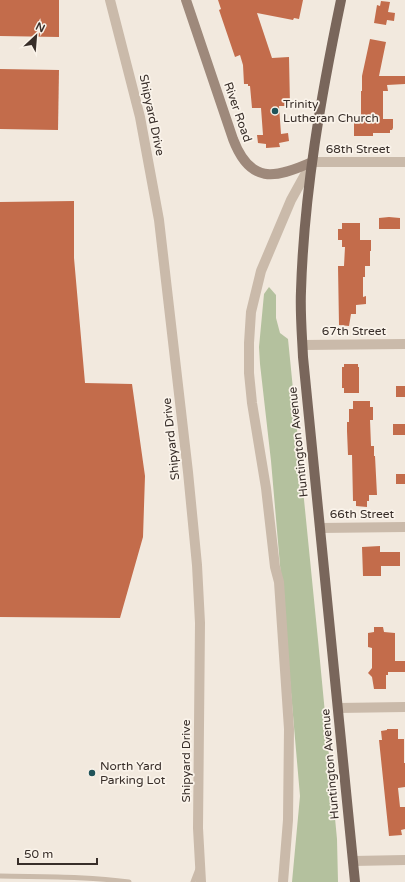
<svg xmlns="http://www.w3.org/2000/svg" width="405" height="882" viewBox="0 0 405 882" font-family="'Varela Round',sans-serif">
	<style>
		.green { fill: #b4c19e }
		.building { fill: #c36c4b }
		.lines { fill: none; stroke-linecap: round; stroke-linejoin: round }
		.lane { stroke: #cabaaa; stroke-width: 5 }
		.street { stroke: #cabaaa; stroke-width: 10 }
		.secondary { stroke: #9e897b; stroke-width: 10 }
		.primary { stroke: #79665b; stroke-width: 10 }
		.poi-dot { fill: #205359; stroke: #faf3ea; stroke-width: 1.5 }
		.labels { text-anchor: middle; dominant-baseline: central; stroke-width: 3.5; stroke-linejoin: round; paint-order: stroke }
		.poi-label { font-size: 12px; fill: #382e29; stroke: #faf3ea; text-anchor: start }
		.street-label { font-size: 12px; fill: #382e29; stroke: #faf3ea }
	</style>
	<rect width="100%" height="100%" fill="#f2e9de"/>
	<polygon class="green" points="269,287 276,295 276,318 280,333 288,339 318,640 337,839 338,882 292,882 300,796 271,461 260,364 259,347 264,294"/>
	<g class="building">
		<polygon points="0,0 59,0 59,37 0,36"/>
		<polygon points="218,0 303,0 299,19 294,18 293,20 257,13 272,58 289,57 290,106 279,106 281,134 288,133 289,141 279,143 280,147 266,148 266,144 258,143 257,135 263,135 261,108 252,108 250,86 248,86 248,84 244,84 243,65 240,55 235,57 219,10 221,9"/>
		<polygon points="381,1 390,2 388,12 395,13 394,21 387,20 386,25 374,23 377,5 380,6"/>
		<polygon points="370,39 386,42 379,76 405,76 405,84 387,85 388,91 383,91 383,119 393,119 393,128 392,130 390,130 390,133 373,133 373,136 354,136 354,119 361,119 361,91 362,91 362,76"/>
		<polygon points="0,69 59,70 58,130 0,129"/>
		<polygon points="74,201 74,258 85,383 132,384 145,476 143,537 120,618 0,617 0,202"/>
		<polygon points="389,217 400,218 400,229 379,229 379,218"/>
		<polygon points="342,223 360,223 360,240 371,240 371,251 370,251 370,266 365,266 365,277 363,277 363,297 366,296 366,304 356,305 356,314 351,314 349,326 339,325 338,266 344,266 345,247 342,247 342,240 338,240 338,229 342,229"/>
		<polygon points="344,364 358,364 358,367 359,367 359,393 344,393 344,388 342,388 342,367 344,367"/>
		<rect x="396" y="386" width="9" height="11"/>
		<polygon points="353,401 370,401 370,407 373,407 373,420 370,420 371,446 374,446 374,456 375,456 377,495 369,495 369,501 367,501 367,507 356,506 356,501 353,501 352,455 348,455 347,431 347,422 349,422 349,409 353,409"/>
		<rect x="393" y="424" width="12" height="11"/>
		<rect x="396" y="474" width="9" height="10"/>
		<polygon points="380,546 380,552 400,552 400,566 381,566 381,576 363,576 362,547"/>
		<polygon points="374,627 383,627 384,632 395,633 395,661 405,661 405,672 388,672 388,675 386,675 386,689 374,689 372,677 368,673 372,668 372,648 368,647 368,633 374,632"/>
		<polygon points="387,729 398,729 398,739 404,739 404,763 405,763 405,787 398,788 400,807 405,807 405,829 401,830 402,835 389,836 379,740 382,740 381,731 387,730"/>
	</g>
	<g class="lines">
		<g class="lane">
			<path d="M0 876C43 877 86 876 129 882"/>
			<polyline points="193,882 198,869"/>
		</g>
		<g class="street">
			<polyline points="110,0 140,117 159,220 188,472 197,565 200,623 198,828 201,882"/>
			<polyline points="303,345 405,344"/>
			<polyline points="320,528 405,527"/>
			<polyline points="338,708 405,707"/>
			<polyline points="353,861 405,860"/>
			<polyline points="283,882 288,820 289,729 279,582 275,567 266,488 252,403 249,373 249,343 251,312 261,271 291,200 312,162 405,162"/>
		</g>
		<path class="secondary" d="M186 0 233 139C250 184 274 179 312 162"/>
		<path class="primary" d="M341 0C321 96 304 192 301 291 300 313 302 335 303 357L355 882"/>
	</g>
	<g class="poi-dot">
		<circle cx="275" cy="111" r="4"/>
		<circle cx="92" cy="773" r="4"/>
	</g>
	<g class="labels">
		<g class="poi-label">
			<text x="283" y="104">Trinity<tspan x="283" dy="14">Lutheran Church</tspan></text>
			<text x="100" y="766">North Yard<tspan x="100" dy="14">Parking Lot</tspan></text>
		</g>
		<g class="street-label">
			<text transform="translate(238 112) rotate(71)">River Road</text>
			<text transform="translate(152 115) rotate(78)">Shipyard Drive</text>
			<text x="358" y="149">68th Street</text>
			<text x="354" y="331">67th Street</text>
			<text transform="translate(171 439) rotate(-96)">Shipyard Drive</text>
			<text transform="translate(298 442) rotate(-96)">Huntington Avenue</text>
			<text x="362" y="514">66th Street</text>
			<text transform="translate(186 761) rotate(-90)">Shipyard Drive</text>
			<text transform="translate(330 764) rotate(-95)">Huntington Avenue</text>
		</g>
	</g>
	<g transform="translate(36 36) rotate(26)" stroke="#faf3ea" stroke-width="3" paint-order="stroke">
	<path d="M0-3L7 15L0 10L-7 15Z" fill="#382e29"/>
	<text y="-6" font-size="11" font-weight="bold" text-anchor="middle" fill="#382e29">N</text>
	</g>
	<path d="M18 858v6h79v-6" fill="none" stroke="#382e29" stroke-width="2"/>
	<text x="24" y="858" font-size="12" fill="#382e29" stroke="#faf3ea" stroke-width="3" paint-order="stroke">50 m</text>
</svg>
